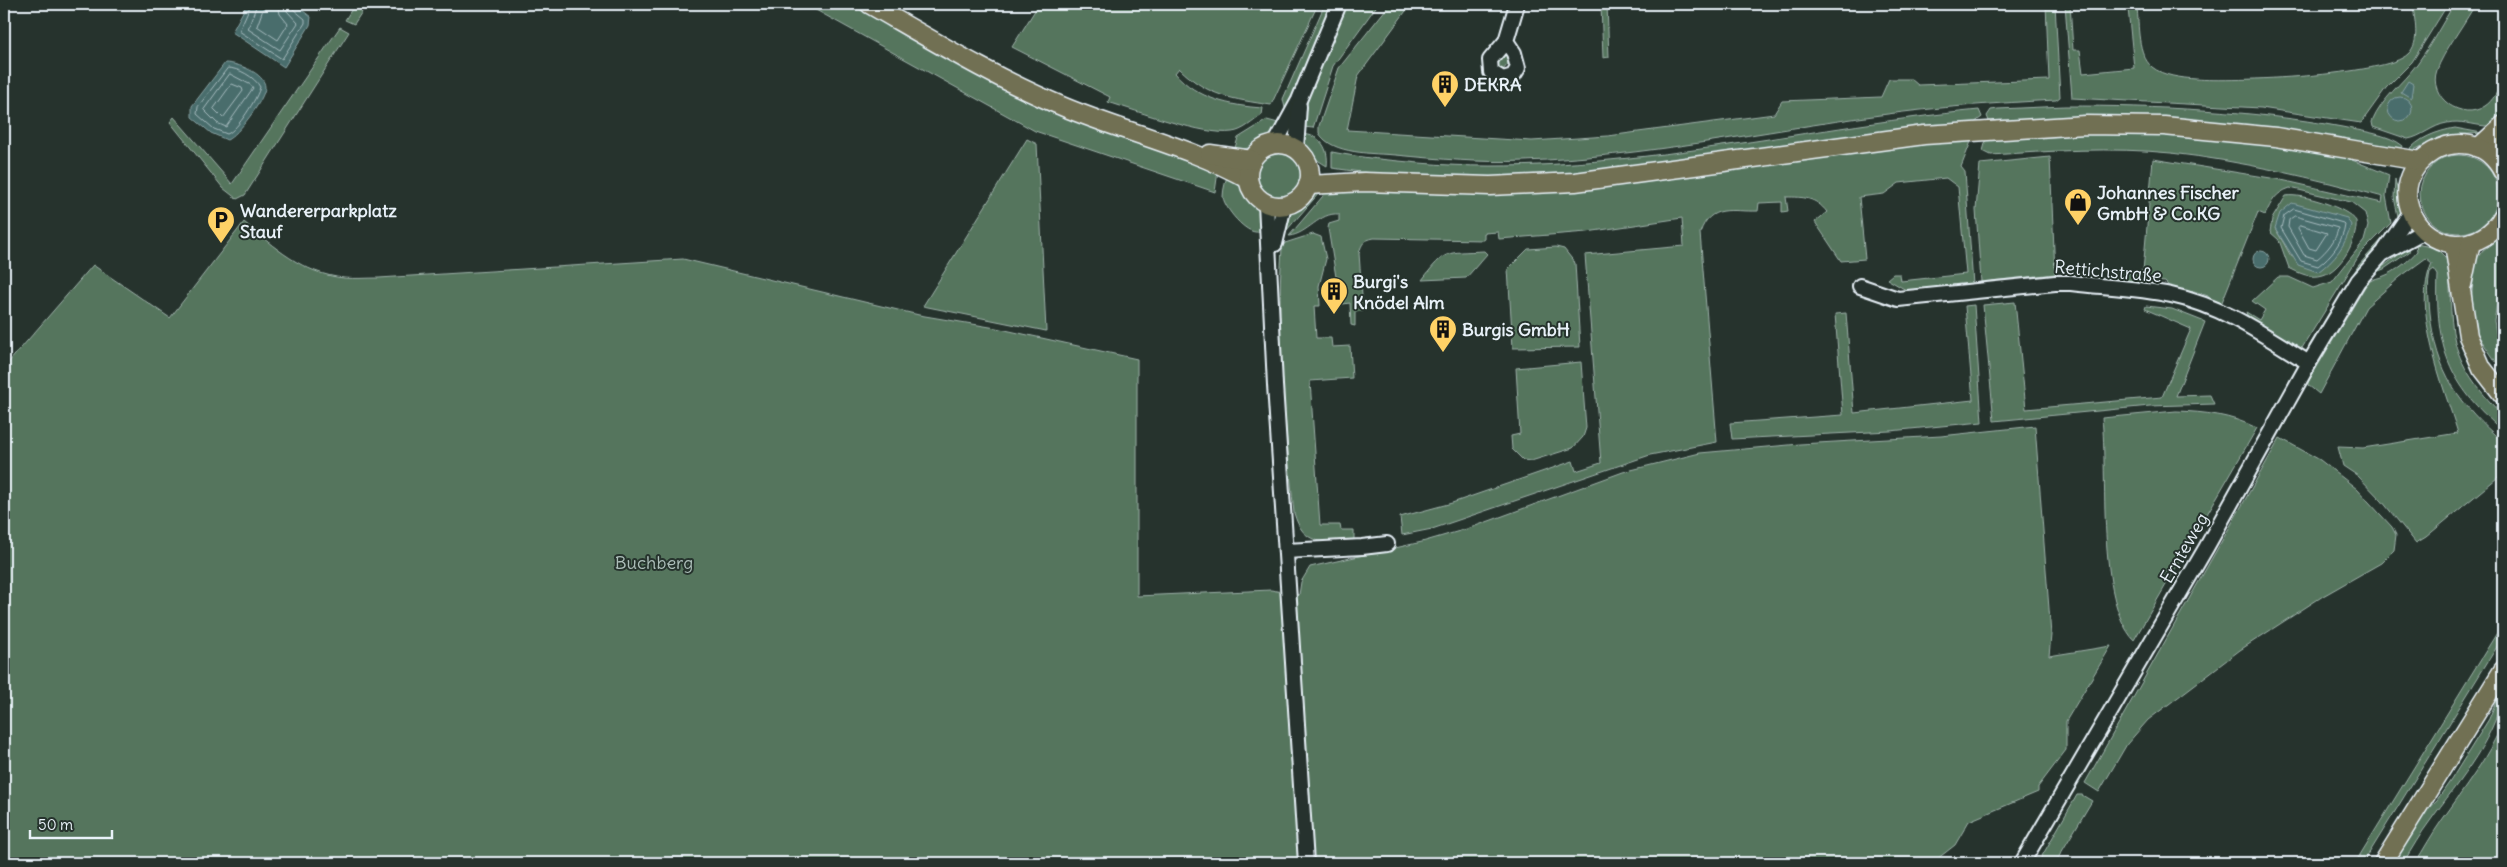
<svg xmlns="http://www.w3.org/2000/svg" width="2507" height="867" viewBox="0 0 2507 867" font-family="Delius,sans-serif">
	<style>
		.green { fill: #55745d; stroke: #9eb2aa; fill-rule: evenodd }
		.water { fill: #486d6c; stroke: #88a2a4 }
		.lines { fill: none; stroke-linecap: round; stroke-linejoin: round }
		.shore { stroke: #a8bcc0; stroke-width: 1 }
		.minor-casing { stroke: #e8f1f8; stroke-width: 18 }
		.major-casing { stroke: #e8f1f8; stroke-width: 21 }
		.minor { stroke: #26332d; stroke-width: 14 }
		.major { stroke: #716f52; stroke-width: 18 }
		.labels { text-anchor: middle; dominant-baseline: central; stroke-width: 4; stroke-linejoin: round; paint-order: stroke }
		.poi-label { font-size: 18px; font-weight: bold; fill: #e8f1f8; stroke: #26332d; text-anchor: start }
		.street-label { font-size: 18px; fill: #e8f1f8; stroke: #26332d }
		.park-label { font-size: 18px; fill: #adbfba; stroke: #26332d }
	</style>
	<rect width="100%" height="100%" fill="#26332d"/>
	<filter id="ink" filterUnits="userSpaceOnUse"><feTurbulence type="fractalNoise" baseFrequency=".02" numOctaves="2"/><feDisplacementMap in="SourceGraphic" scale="10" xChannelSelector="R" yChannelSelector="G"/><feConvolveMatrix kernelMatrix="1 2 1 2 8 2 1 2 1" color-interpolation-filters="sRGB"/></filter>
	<g filter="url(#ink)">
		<g class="green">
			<polygon points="355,4 367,4 354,24 345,20"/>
			<polygon points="805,4 851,4 977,76 1045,110 1218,171 1215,192 1035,131"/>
			<path d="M1039 4H1318L1271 105C1233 99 1208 97 1179 68L1175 73C1197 99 1231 106 1263 108L1262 115C1253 121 1243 131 1232 132 1205 136 1137 111 1108 102L1110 97 1012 47Z"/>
			<polygon points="1325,4 1333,4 1291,100 1285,108 1283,99"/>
			<polygon points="1347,4 1378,4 1333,66 1313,128 1303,127 1301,121 1320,60"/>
			<path d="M1390 4H1411L1358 76 1347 130 1532 141 1608 136 1774 114 1782 101 1881 97 1889 79H1911L1918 85 2049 80 2046 4H2055L2060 97 2056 100C1997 103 1938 107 1880 115 1762 131 1644 157 1524 161 1482 163 1439 159 1396 155 1374 153 1332 155 1319 133V126L1339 68Z"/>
			<polygon points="1601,4 1607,4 1609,57 1603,58"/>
			<path d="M2065 4H2070L2073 50H2080L2083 73 2134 68 2128 8 2137 7C2139 26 2137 54 2152 67 2163 76 2182 78 2196 79 2230 82 2386 76 2408 54 2421 42 2414 20 2413 4H2448L2412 62 2386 88 2361 123 2261 108 2072 98Z"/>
			<path d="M2454 4H2480L2472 10C2462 27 2443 53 2437 70 2427 97 2462 122 2485 106 2493 101 2498 90 2503 82 2503 94 2506 129 2486 126 2472 125 2461 120 2447 123 2433 125 2421 137 2408 139L2373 127 2372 122C2382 98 2402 84 2417 64 2431 45 2442 24 2454 4Z"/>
			<polygon points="340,27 349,32 245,195 237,199 223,188 170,122 174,117 232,184"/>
			<polygon points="1503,53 1507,55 1508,64 1502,71 1496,68 1496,61"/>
			<path d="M2065 106C2157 106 2251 110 2342 127 2360 131 2389 134 2403 146L2401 151 2120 117 1992 122 1989 121 1987 116 1991 110 1998 109Z"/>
			<path d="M1979 110 1982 117 1974 123C1886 135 1799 146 1711 157 1583 173 1460 188 1332 168V152C1361 158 1390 160 1419 163 1606 179 1793 128 1979 110Z"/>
			<path d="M1267 120 1282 124C1270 139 1252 149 1234 151L1238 138Z"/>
			<path d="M2455 128 2482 133 2444 136 2407 153C2417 138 2438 131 2455 128Z"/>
			<path d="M2130 131 2272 144 2347 158 2389 175 2386 196 2391 223 2360 254 2302 348 2295 346 2248 318 2246 312 2259 320 2265 310 2252 301 2278 277H2289L2313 288 2332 282 2364 241 2368 226 2365 213 2351 202 2290 188C2275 193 2272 201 2265 215L2258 212 2220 307 2209 302 2208 296 2194 291C2184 295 2172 291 2165 282L2152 281 2145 286 2112 282 2107 277 2110 273 2128 274 2133 271H2143L2153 159 2277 179 2382 203 2383 197C2314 178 2242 161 2171 153 2112 147 2050 151 1991 155L1983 151 1986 140 1997 136 2042 138 2087 133Z"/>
			<path d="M1302 134C1321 135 1329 149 1327 166 1315 159 1300 149 1302 134Z"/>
			<polygon points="1027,139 1037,144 1046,331 923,306"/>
			<path d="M1972 139 1961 167 1965 172 1973 285 1906 290 1887 279 1893 274H1900L1901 281 1966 274 1958 187 1946 178 1899 183 1884 194 1859 197 1865 259 1841 261 1815 222 1827 212C1815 197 1804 197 1786 197L1788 211 1782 212V202L1759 203 1758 211C1732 212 1710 203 1700 233L1717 442 1650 455 1432 529 1402 535 1400 517 1452 503 1573 461 1576 471 1601 463 1585 255 1684 246 1682 218 1587 232 1499 239 1498 232 1484 233V240L1374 238C1364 240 1362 243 1359 253L1363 311 1355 312V326L1351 325 1350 303 1343 304 1342 286H1339V277H1336L1328 228 1329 224 1339 221V214C1319 212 1308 234 1289 236L1323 196 1327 186 1437 193 1509 192 1859 149Z"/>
			<circle cx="1279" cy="174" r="22"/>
			<circle cx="2459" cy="194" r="39"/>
			<polygon points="2050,157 2055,274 1981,282 1976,210 1980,164"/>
			<path d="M1228 173 1242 182 1246 192 1258 204 1264 229 1258 232C1246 234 1225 209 1223 197 1223 189 1226 180 1228 173Z"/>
			<polygon points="2395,179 2401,209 2399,221 2394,197"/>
			<polygon points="1312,192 1320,192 1286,231 1283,231 1289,210 1302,202"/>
			<path d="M2286 196C2301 193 2348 208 2356 221 2358 239 2341 270 2323 275 2311 279 2299 273 2289 268L2279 240 2270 232 2272 219ZM2275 228 2319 271 2291 256Z"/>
			<path d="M244 222C274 247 303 274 344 278 355 279 367 278 379 278L683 259 919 315 996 328 1137 359V596L1271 590 1299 595 1301 582 1310 567 1422 542 1470 528 1623 472 1700 453 1800 444 1941 436 2035 426 2051 635 2049 656 2111 646 2066 721V750L2038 787V792L1969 821 1955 845 1932 863H4V359L8 363 93 265 170 318Z"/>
			<polygon points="2392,228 2396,228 2361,267 2311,347 2309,346 2358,266"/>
			<path d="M1313 234 1321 237 1326 259 1319 286 1320 306H1314L1316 338H1331L1332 347 1350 346 1352 378 1310 381 1320 525H1340L1341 530H1354V540L1351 542C1323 543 1303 545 1294 513 1285 425 1276 336 1282 248L1285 243Z"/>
			<polygon points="2503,235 2503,270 2494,321 2497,338 2503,350 2503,372 2477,334 2471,304 2475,261 2483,250"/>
			<path d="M2416 244 2436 248 2446 258C2453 285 2448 315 2455 342 2462 371 2483 395 2503 416V431C2448 384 2435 346 2438 275L2434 269 2430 272C2427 285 2429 300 2430 313 2436 372 2459 404 2503 442V473L2426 537 2416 543 2382 501 2358 476 2343 466 2338 447 2363 448 2458 433C2444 387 2411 308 2432 263L2426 258 2400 277 2366 307 2319 394 2308 385V382L2366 285C2372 278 2377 279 2384 276 2395 272 2410 260 2417 251Z"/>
			<polygon points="2410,246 2409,252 2384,269 2376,272"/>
			<polygon points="1556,247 1564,249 1575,263 1580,347 1513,348 1508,269 1528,249"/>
			<path d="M1484 251 1487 254 1466 278 1422 280C1446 249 1445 253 1484 251Z"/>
			<polygon points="2015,302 2026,409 2162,397 2191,329 2145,309 2146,306 2172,309 2205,322 2176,396 2210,395 2214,404 2150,406 1994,421 1983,305"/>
			<polygon points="1974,305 1982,422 1890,431 1732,439 1730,423 1843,415 1835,314 1846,313 1854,413 1973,400 1965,306"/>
			<polygon points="1581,362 1586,428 1583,437 1573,448 1531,461 1523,460 1512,449 1511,436 1520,434 1516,368"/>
			<path d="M2176 411C2206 412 2230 415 2257 428L2134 640C2096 600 2108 473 2102 418Z"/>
			<polygon points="2280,438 2320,460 2357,489 2392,527 2396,535 2394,550 2381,563 2323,596 2240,650 2148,720 2127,744 2099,792 2085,783"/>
			<polygon points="2503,623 2503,637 2363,863 2355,863"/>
			<path d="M2503 684C2503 731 2456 784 2430 821 2420 834 2412 849 2403 863H2390L2421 815 2437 800 2451 780 2489 719Z"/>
			<path d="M2503 722V863H2415C2424 849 2432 834 2442 820 2464 789 2488 758 2503 722Z"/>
			<polygon points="2077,795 2082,795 2092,801 2055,863 2038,863"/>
		</g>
		<g class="water">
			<polygon points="247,4 294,4 311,17 310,25 284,67 232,32"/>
			<path d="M225 63C237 63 265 73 265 87 265 99 238 135 227 140L211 133 192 117V106Z"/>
			<polygon points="2408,81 2413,84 2411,98 2401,92"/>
			<circle cx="2400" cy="109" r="12"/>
			<path d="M2292 203 2347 218 2351 225C2346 245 2335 259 2318 272L2298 265 2275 228 2280 213Z"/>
			<circle cx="2261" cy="259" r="8"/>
		</g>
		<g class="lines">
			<g class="shore">
				<polyline points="251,4 239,31 282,59 305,23 305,19 293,9 292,4"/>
				<polyline points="257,4 248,29 280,50 298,23 287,11 285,4"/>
				<polyline points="265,4 257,26 278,40 288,24 280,14 278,4"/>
				<path d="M228 68C238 68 255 77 260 87 258 97 237 131 227 134L214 129 197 114 198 107Z"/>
				<polygon points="230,74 251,85 253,88 226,127 217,123 204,110"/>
				<polygon points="232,84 242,88 243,91 223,118 214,109"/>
				<path d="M2294 209 2343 223 2345 225C2343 242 2331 256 2318 266L2301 261 2281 228 2284 216Z"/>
				<path d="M2295 216 2338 228C2337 239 2326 252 2317 259L2304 255 2288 227 2289 220Z"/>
				<polygon points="2301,225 2327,233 2316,250 2309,248 2298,228"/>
			</g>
			<g class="minor-casing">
				<g id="minor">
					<polyline points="1506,41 1514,53 1518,68 1513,76 1503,79 1491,72 1490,60 1506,41 1517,4"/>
					<polyline points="1275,144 1299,100 1339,4"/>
					<polyline points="1296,149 1299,106"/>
					<polyline points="1266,203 1275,385 1306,863"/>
					<polyline points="1275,244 1284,206"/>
					<polyline points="2385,250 2411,212"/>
					<path d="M1860 286 1898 299 2055 283H2071C2104 287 2138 288 2171 295 2223 306 2264 335 2309 363"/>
					<polyline points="1286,551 1362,547 1387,544"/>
					<polyline points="2022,863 2206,548 2309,363 2358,281 2382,254 2424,231"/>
				</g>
			</g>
			<g class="major-casing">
				<g id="major">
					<path d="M869 4C932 40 996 79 1064 107 1124 132 1191 147 1248 179"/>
					<circle cx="1279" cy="175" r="31"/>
					<polyline points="2478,148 2503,125"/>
					<polyline points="1210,154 1252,160"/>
					<polyline points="2497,162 2503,141"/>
					<path d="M2503 172C2471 109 2377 164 2417 222 2426 235 2441 243 2456 244 2476 245 2494 233 2503 216"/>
					<polyline points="1308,185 1364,182 1490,186 1575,182 1924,135 2085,125 2164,126 2276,137 2420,161"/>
					<polyline points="2454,244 2468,336 2482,368 2503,395"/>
					<polyline points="2462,285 2471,242"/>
					<polyline points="2383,863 2503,670"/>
				</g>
			</g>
			<use href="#minor" class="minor"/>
			<use href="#major" class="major"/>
		</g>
	</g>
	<defs>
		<g id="building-pin" transform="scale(1.4375)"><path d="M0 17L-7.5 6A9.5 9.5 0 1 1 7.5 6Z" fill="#ffd166" stroke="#26332d"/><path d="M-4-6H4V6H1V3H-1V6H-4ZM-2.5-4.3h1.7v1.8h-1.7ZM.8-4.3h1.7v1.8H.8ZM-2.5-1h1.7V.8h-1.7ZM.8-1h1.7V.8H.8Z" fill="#111"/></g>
		<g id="shop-pin" transform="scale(1.4375)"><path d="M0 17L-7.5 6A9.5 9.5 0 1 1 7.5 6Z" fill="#ffd166" stroke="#26332d"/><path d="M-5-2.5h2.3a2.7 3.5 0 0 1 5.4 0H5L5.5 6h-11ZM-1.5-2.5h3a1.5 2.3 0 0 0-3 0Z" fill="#111"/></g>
		<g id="parking-pin" transform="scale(1.4375)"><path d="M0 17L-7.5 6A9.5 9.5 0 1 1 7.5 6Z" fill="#ffd166" stroke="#26332d"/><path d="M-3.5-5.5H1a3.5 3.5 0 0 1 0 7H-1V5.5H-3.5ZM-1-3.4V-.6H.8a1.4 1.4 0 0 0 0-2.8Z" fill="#111"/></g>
	</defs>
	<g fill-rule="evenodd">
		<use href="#building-pin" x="1445" y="84"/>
		<use href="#shop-pin" x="2078" y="202"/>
		<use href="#parking-pin" x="221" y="220"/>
		<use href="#building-pin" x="1334" y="291"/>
		<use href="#building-pin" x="1443" y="329"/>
	</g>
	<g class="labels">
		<g class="poi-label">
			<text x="1464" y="84">DEKRA</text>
			<text x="2097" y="192">Johannes Fischer<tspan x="2097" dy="21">GmbH &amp; Co.KG</tspan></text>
			<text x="240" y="210">Wandererparkplatz<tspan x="240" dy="21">Stauf</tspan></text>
			<text x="1353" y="281">Burgi's<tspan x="1353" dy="21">Knödel Alm</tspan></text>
			<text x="1462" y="329">Burgis GmbH</text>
		</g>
		<g class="street-label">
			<text transform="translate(2108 271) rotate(5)">Rettichstraße</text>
			<text transform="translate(2184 548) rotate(-60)">Ernteweg</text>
		</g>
		<g class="park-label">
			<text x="654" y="562">Buchberg</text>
		</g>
	</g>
	<rect width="2507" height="867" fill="none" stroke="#26332d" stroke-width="20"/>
	<rect x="10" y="10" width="2487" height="847" fill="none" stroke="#e8f1f8" stroke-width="2" filter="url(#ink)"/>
	<path d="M30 830v8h82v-8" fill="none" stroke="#e8f1f8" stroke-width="2.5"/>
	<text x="38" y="830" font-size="15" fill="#e8f1f8" stroke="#26332d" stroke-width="4" paint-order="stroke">50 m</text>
</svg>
